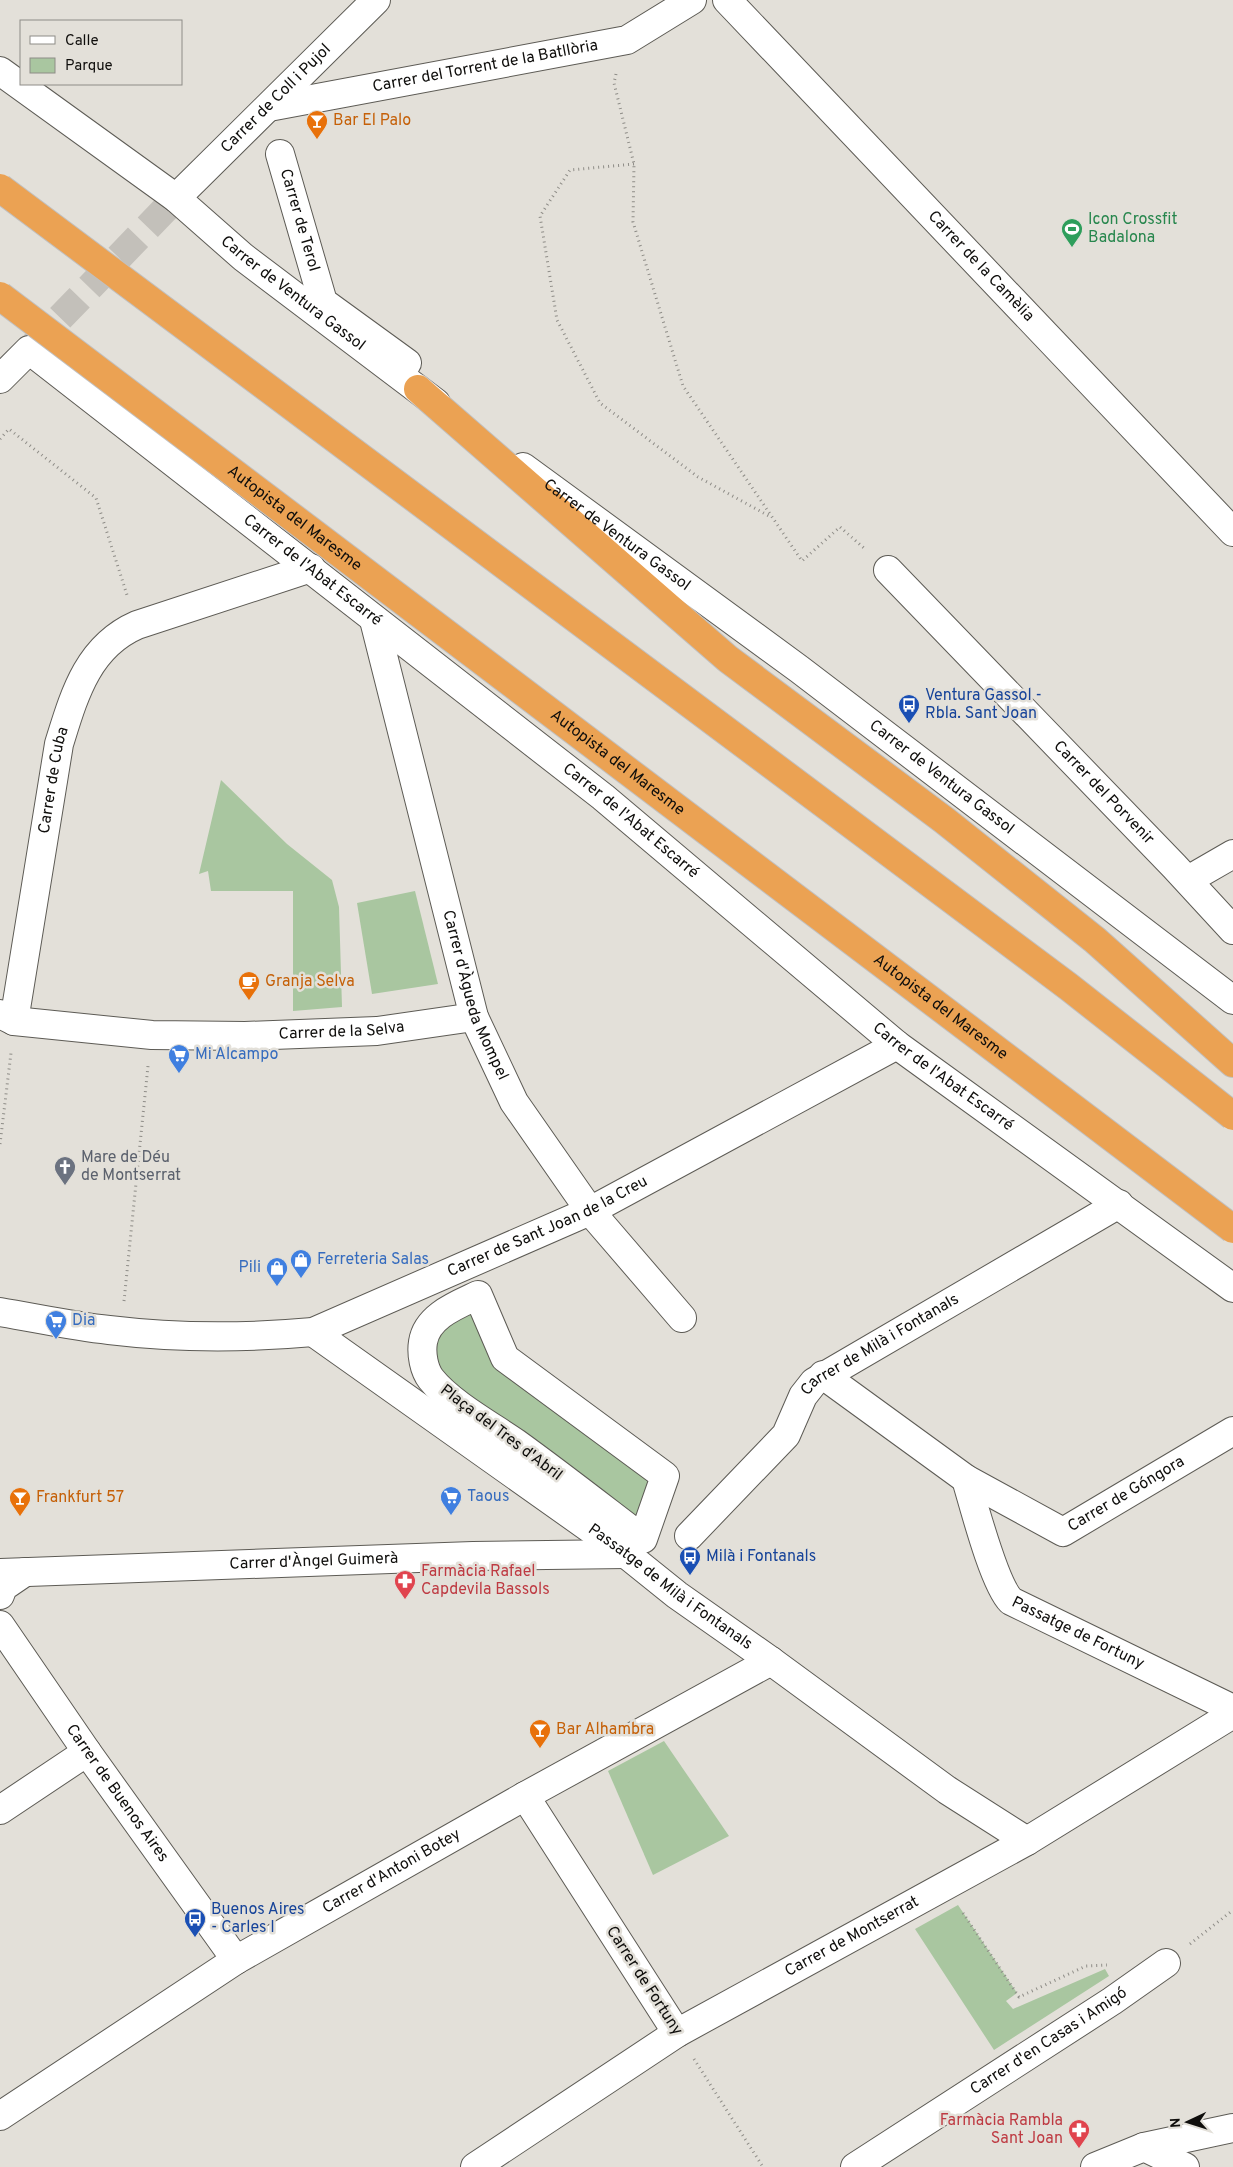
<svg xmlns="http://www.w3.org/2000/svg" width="1233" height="2167" viewBox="0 0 1233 2167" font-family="Overpass,sans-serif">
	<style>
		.green { fill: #a9c6a0 }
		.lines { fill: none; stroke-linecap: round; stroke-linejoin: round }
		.minor-tunnel { stroke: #c3c0ba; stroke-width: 28; stroke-dasharray: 28 14; stroke-linecap: butt }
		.pedestrian-casing { stroke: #5d5b55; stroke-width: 30 }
		.minor-casing { stroke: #5d5b55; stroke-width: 30 }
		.tertiary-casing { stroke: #5d5b55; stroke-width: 30 }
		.motorway-casing { stroke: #c1c0c0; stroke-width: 30 }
		.path { stroke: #8e8c87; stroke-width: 3; stroke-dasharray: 1 4; stroke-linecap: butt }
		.pedestrian { stroke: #fff; stroke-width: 28 }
		.minor { stroke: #fff; stroke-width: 28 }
		.tertiary { stroke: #fff; stroke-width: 28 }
		.motorway { stroke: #eba253; stroke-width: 28 }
		.motorway-bridge-casing { stroke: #c1c0c0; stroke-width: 30; stroke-linecap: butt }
		.motorway-bridge { stroke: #eba253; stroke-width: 28 }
		.labels { text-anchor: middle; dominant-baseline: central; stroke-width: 5; stroke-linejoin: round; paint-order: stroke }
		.street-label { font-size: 16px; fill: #0f0e0c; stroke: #e3e0d9 }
		.food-label { font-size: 16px; fill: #c56008; stroke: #e3e0d9; text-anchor: start }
		.leisure-label { font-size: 16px; fill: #27864d; stroke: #e3e0d9; text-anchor: start }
		.transit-label { font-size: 16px; fill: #164399; stroke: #e3e0d9; text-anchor: start }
		.shop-label { font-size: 16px; fill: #366cbe; stroke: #e3e0d9; text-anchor: start }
		.worship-label { font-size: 16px; fill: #5b616d; stroke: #e3e0d9; text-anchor: start }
		.health-label { font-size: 16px; fill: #be3a42; stroke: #e3e0d9; text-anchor: start }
	</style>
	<rect width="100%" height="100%" fill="#e3e0d9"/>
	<g class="green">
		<polygon points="221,780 287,844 332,880 339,907 342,1007 293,1011 293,891 211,891 208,871 199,874"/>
		<polygon points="415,891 438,984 372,994 357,903"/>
		<polygon points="475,1308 502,1372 659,1481 641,1527 437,1378 434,1327"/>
		<polygon points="664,1741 729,1836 653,1875 608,1771"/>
		<polygon points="958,1905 1017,1993 1006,2001 1013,2009 1105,1969 1109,1976 994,2050 915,1929"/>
	</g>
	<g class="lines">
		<polyline class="minor-tunnel" points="31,348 176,198"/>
		<g class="pedestrian-casing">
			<g id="pedestrian">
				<path id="s1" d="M280 154 323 302 407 363"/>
				<path d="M478 1295 505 1358 665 1476 643 1539C601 1507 559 1474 516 1443 490 1425 450 1403 431 1379 424 1370 421 1354 423 1342 427 1316 457 1305 478 1295Z"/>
				<polyline points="1144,2147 1233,2128"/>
			</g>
		</g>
		<g class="minor-casing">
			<g id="minor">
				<path id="s2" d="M727 0 1233 532"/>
				<path id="s3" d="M269 107 627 40 692 0"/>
				<path id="s4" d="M176 198 376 0"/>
				<path id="s5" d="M0 379 29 350 603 797 897 1045 1233 1288"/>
				<path id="s6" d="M888 570 1174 866 1233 930"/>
				<path id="s7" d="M374 620 474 1017 514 1102 590 1211 682 1318"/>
				<polyline points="1188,880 1233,854"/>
				<path id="s8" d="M0 1014 14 1021 152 1035 245 1036 377 1031 474 1017"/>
				<path id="s9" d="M14 1021 59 744C74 696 87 647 137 625L311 568"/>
				<path id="s10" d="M0 1312C36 1318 72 1326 109 1330 175 1338 246 1338 313 1332L590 1211 897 1045"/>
				<path id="s11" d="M313 1332 626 1554 677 1595 771 1661 947 1790 1027 1841"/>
				<path id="s12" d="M823 1375 966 1479 1063 1532 1233 1431"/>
				<path id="s13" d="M966 1479C974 1506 994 1584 1011 1601L1233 1709"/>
				<path id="s14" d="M689 1536 786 1435 803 1396 814 1382 1119 1204"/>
				<path id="s15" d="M0 1573 473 1556 626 1554"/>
				<polyline points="0,1595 3,1587 25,1572"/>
				<path id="s16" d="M0 1625 87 1752 236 1960"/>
				<polyline points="525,1796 677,2033"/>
				<polyline points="0,1810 87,1752"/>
				<path id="s17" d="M0 2116 236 1960 525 1796 771 1661"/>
				<path id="s18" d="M475 2167 677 2033 1027 1841 1233 1714"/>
				<path id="s19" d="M855 2167 1112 2001 1166 1963"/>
				<polyline points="1095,2167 1144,2147 1185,2167"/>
			</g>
		</g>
		<g class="tertiary-casing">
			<g id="tertiary">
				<path id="s20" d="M0 71 176 198 243 257 436 403"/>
				<path id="s21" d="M523 467 799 669 1233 1000"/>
			</g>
		</g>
		<g class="motorway-casing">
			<polyline id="motorway" points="418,389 728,659 944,820 1095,940 1233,1063"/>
		</g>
		<g class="path">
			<polyline points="616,74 614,83 634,164 633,222 683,386 802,561 840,527 865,549"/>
			<polyline points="634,164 570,170 540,216 557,320 600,403 698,477 769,516"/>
			<polyline points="0,439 9,429 96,498 127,595"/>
			<polyline points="0,1144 11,1053"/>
			<polyline points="124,1301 148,1066"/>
			<polyline points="963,1913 1019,1997 1086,1966 1107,1965"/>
			<polyline points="1190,1944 1233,1910"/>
			<polyline points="694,2059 763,2167"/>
		</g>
		<use href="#pedestrian" class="pedestrian"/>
		<use href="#minor" class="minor"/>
		<use href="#tertiary" class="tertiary"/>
		<use href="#motorway" class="motorway"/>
		<g class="motorway-bridge-casing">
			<g id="motorway-bridge">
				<polyline points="0,188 1069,987 1233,1116"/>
				<path id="s22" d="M0 296 1233 1229"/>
			</g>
		</g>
		<use href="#motorway-bridge" class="motorway-bridge"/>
	</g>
	<defs>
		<g id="bar-pin" transform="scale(1.125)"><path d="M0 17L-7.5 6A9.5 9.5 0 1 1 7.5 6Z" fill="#e8710a" stroke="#e3e0d9"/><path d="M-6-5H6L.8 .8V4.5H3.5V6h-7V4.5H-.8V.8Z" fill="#fff"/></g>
		<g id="stadium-pin" transform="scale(1.125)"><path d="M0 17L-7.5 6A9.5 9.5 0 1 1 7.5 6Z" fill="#2e9e5b" stroke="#e3e0d9"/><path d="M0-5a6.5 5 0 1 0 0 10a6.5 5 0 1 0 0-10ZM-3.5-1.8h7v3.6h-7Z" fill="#fff"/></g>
		<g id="bus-pin" transform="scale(1.125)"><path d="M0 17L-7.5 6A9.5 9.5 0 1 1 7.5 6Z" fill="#1a4fb4" stroke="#e3e0d9"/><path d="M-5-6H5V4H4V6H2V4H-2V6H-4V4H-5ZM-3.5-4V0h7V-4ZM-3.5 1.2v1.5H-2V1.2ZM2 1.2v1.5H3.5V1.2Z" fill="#fff"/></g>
		<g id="cafe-pin" transform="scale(1.125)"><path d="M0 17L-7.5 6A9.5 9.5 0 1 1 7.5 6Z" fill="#e8710a" stroke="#e3e0d9"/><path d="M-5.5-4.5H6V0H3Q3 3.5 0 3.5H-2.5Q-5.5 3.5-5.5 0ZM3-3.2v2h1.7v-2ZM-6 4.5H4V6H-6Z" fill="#fff"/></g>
		<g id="supermarket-pin" transform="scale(1.125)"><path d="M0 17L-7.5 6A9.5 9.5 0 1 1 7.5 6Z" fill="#3f7fe0" stroke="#e3e0d9"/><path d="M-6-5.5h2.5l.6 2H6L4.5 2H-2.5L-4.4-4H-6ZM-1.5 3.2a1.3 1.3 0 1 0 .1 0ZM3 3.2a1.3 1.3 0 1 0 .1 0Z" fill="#fff"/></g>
		<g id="church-pin" transform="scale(1.125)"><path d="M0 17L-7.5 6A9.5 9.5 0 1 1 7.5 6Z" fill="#6b7280" stroke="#e3e0d9"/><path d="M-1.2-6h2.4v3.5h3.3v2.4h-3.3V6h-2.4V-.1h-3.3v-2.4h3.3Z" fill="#fff"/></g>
		<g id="shop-pin" transform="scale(1.125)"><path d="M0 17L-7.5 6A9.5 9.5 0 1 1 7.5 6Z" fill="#3f7fe0" stroke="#e3e0d9"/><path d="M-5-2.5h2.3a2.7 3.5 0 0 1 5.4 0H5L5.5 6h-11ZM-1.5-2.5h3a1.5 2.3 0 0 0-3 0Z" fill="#fff"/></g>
		<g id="pharmacy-pin" transform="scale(1.125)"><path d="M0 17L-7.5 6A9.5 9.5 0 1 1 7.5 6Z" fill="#e0444e" stroke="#e3e0d9"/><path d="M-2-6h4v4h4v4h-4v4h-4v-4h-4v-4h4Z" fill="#fff"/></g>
	</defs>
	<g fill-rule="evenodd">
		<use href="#bar-pin" x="317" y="121"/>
		<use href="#stadium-pin" x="1072" y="229"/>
		<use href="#bus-pin" x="909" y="705"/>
		<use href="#cafe-pin" x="249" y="982"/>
		<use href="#supermarket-pin" x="179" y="1055"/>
		<use href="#church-pin" x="65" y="1167"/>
		<use href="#shop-pin" x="301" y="1260"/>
		<use href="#shop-pin" x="277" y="1268"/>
		<use href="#supermarket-pin" x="56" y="1321"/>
		<use href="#supermarket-pin" x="451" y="1497"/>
		<use href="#bar-pin" x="20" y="1498"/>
		<use href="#bus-pin" x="690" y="1557"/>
		<use href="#pharmacy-pin" x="405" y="1581"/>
		<use href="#bar-pin" x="540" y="1730"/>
		<use href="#bus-pin" x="195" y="1919"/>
		<use href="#pharmacy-pin" x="1079" y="2130"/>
	</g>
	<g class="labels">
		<g class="street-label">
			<text stroke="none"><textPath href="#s3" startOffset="220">Carrer del Torrent de la Batllòria</textPath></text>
			<text stroke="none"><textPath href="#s4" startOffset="141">Carrer de Coll i Pujol</textPath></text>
			<text stroke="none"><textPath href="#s1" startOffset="69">Carrer de Terol</textPath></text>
			<text stroke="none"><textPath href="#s2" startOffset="368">Carrer de la Camèlia</textPath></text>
			<text stroke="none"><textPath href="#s20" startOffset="368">Carrer de Ventura Gassol</textPath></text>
			<text stroke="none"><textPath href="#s22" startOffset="369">Autopista del Maresme</textPath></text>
			<text stroke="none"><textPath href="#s21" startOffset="116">Carrer de Ventura Gassol</textPath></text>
			<text stroke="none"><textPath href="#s5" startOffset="400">Carrer de l'Abat Escarré</textPath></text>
			<text stroke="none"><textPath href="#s22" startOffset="774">Autopista del Maresme</textPath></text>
			<text stroke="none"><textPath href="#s21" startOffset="521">Carrer de Ventura Gassol</textPath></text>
			<text stroke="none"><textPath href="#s9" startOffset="244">Carrer de Cuba</textPath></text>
			<text stroke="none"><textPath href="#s6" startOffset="310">Carrer del Porvenir</textPath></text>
			<text stroke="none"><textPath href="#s5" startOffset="805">Carrer de l'Abat Escarré</textPath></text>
			<text stroke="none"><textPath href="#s7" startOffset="389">Carrer d'Àgueda Mompel</textPath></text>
			<text stroke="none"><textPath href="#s22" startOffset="1179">Autopista del Maresme</textPath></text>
			<text stroke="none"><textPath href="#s8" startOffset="344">Carrer de la Selva</textPath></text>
			<text stroke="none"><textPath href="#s5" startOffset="1209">Carrer de l'Abat Escarré</textPath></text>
			<text stroke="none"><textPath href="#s10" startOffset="572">Carrer de Sant Joan de la Creu</textPath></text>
			<text stroke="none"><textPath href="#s14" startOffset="276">Carrer de Milà i Fontanals</textPath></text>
			<text transform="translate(501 1433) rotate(37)">Plaça del Tres d'Abril</text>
			<text stroke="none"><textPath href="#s12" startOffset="361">Carrer de Góngora</textPath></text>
			<text stroke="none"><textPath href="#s15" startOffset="314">Carrer d'Àngel Guimerà</textPath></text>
			<text stroke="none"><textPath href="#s11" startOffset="439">Passatge de Milà i Fontanals</textPath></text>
			<text stroke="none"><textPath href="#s13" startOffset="205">Passatge de Fortuny</textPath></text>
			<text stroke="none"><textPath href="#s16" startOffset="205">Carrer de Buenos Aires</textPath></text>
			<text stroke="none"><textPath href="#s17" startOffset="462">Carrer d'Antoni Botey</textPath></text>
			<text stroke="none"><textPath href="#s18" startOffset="442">Carrer de Montserrat</textPath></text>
			<text transform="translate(644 1981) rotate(57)">Carrer de Fortuny</text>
			<text stroke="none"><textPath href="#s19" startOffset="231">Carrer d'en Casas i Amigó</textPath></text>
		</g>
		<g class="food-label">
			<text x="333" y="121">Bar El Palo</text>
			<text x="265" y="982">Granja Selva</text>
			<text x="36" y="1498">Frankfurt 57</text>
			<text x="556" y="1730">Bar Alhambra</text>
		</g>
		<g class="leisure-label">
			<text x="1088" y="220">Icon Crossfit<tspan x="1088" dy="18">Badalona</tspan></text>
		</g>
		<g class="transit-label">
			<text x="925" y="696">Ventura Gassol -<tspan x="925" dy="18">Rbla. Sant Joan</tspan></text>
			<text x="706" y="1557">Milà i Fontanals</text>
			<text x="211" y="1910">Buenos Aires<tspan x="211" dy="18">- Carles I</tspan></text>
		</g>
		<g class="shop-label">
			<text x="195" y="1055">Mi Alcampo</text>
			<text x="317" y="1260">Ferreteria Salas</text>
			<text x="261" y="1268" text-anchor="end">Pili</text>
			<text x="72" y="1321">Dia</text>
			<text x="467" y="1497">Taous</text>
		</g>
		<g class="worship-label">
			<text x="81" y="1158">Mare de Déu<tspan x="81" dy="18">de Montserrat</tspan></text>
		</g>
		<g class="health-label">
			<text x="421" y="1572">Farmàcia Rafael<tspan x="421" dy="18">Capdevila Bassols</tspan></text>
			<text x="1063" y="2121" text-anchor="end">Farmàcia Rambla<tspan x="1063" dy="18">Sant Joan</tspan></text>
		</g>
	</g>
	<rect x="20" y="20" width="162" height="65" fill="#e3e0d9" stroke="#8e8c87"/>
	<rect x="30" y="36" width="25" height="8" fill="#ffffff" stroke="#8e8c87"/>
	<text x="65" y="45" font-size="15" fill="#0f0e0c">Calle</text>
	<rect x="30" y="58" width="25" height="15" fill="#a9c6a0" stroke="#8e8c87"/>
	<text x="65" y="70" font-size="15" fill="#0f0e0c">Parque</text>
	<g transform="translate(1188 2122) rotate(266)" stroke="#e3e0d9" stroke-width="4" paint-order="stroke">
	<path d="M0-4L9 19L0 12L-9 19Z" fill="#0f0e0c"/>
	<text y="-8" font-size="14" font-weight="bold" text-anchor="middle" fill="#0f0e0c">N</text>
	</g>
</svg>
